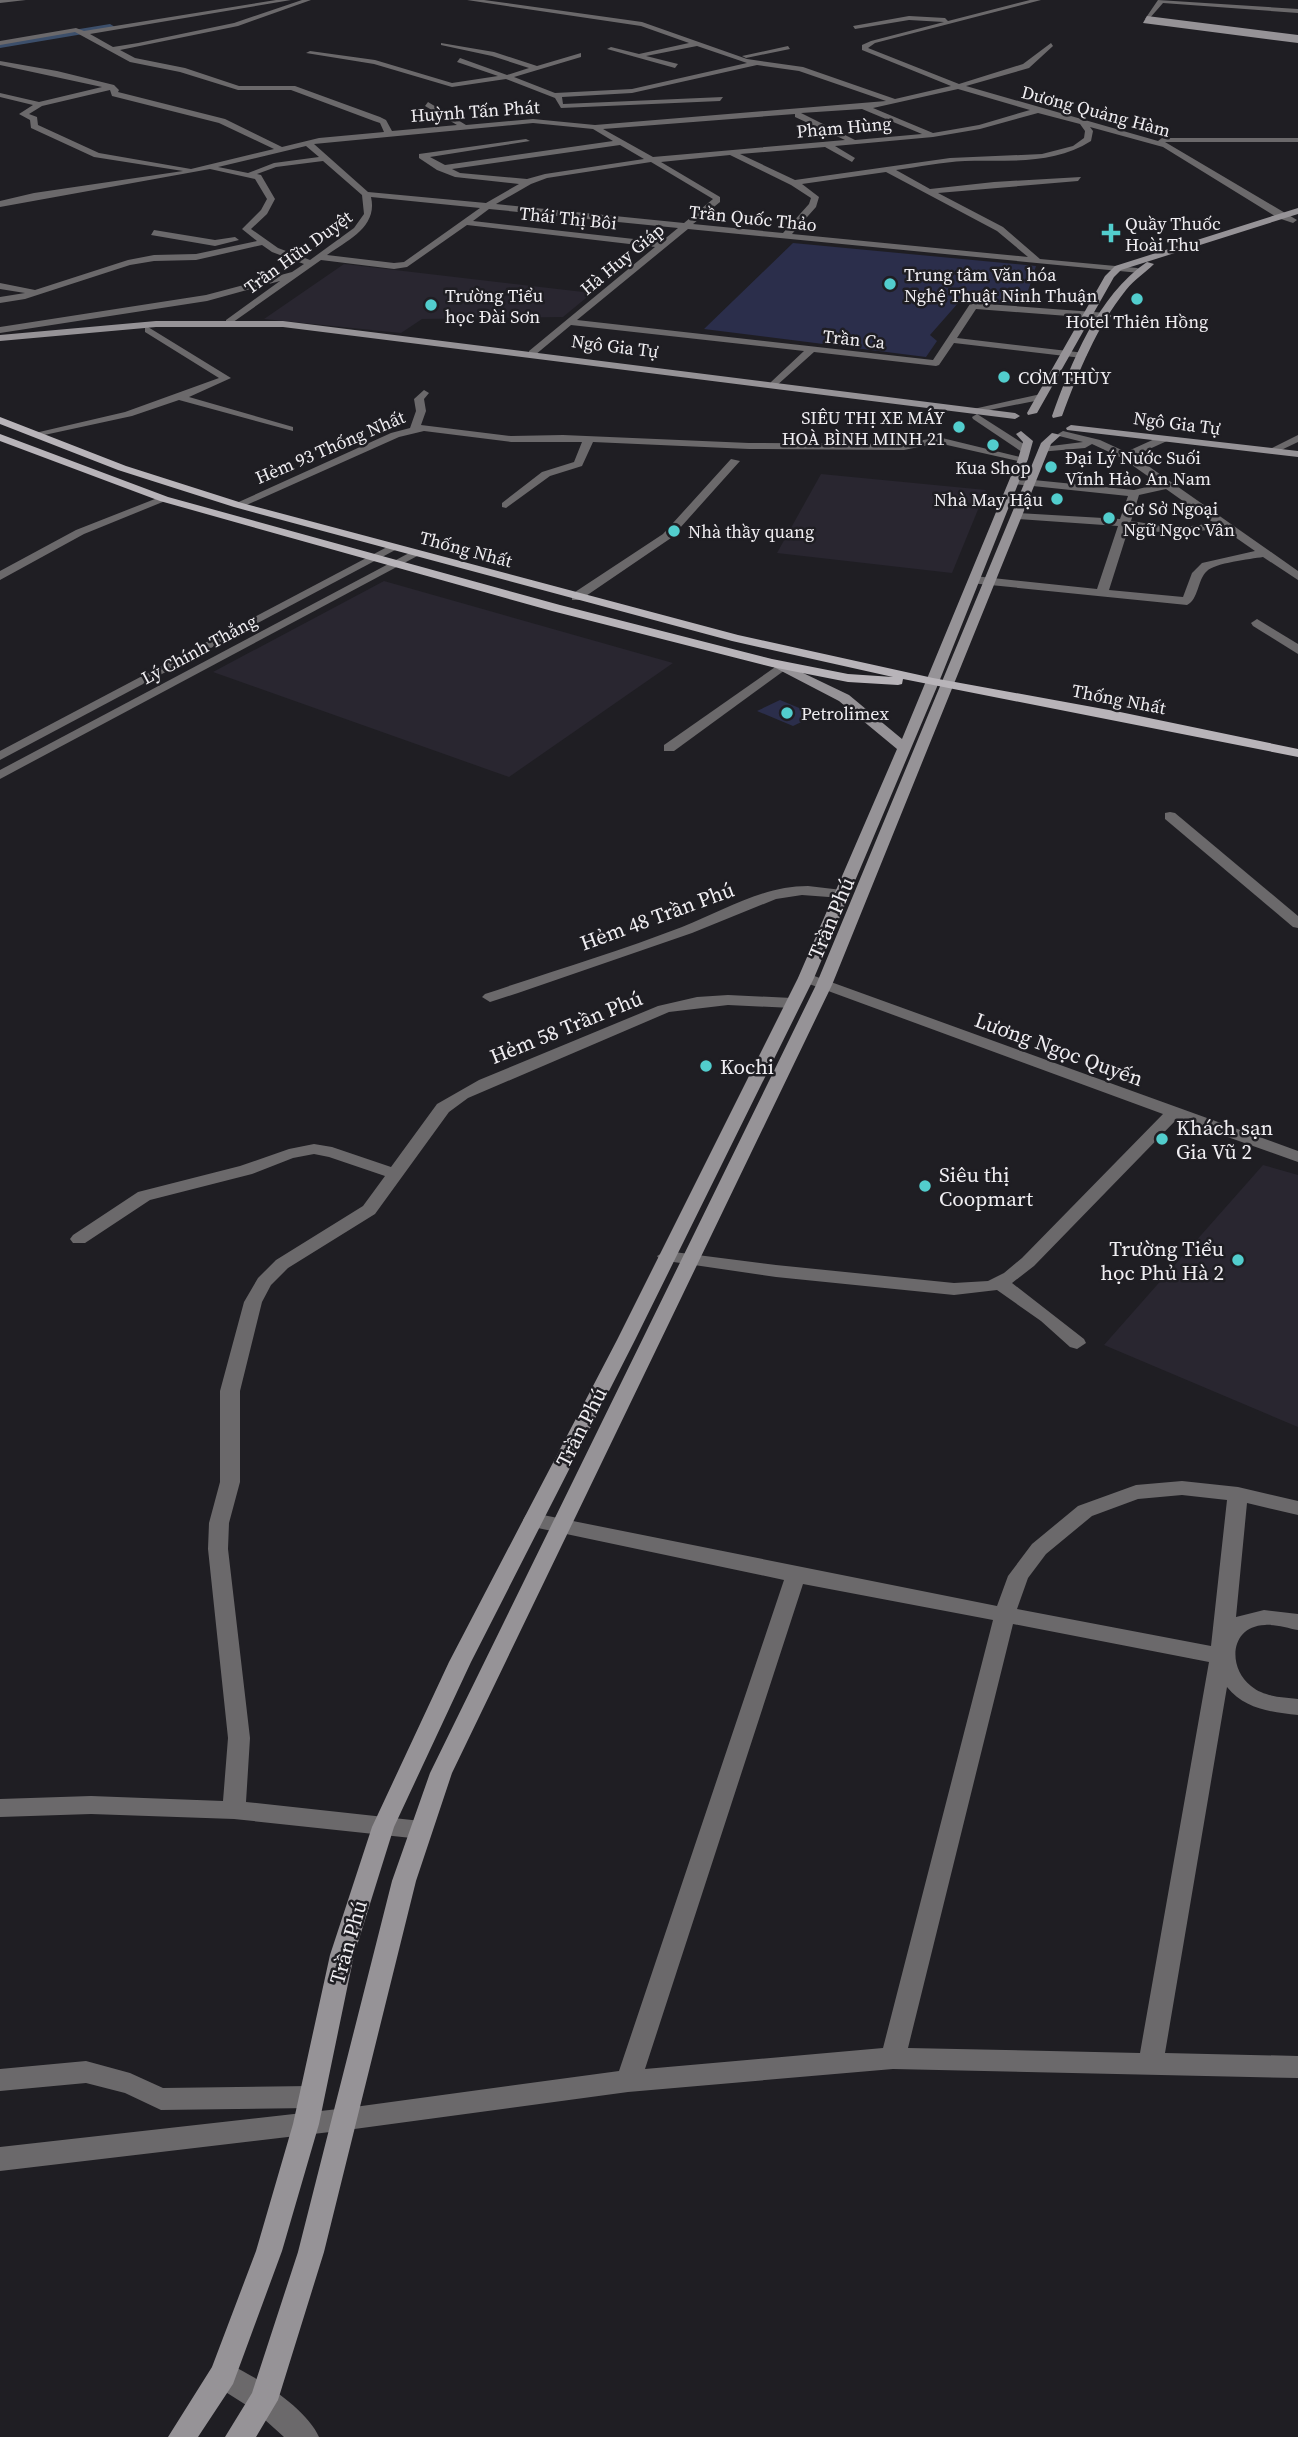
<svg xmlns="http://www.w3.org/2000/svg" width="1298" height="2437" viewBox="0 0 1298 2437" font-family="'Source Serif 4',serif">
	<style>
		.built { fill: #292630 }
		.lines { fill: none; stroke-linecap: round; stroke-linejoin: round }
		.canal { fill: #3c4f6b; fill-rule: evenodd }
		.building { fill: #2b2e4b }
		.street { fill: #6b696b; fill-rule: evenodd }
		.secondary { fill: #969397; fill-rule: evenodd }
		.primary { fill: #b8b4b9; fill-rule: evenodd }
		.poi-dot { fill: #52cdcd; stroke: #1f1e23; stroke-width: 2.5 }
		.labels { text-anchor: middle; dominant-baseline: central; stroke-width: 5; stroke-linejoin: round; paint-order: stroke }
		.far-street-label { font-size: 18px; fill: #f0eef2; stroke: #1f1e23 }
		.far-poi-label { font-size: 18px; fill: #f0eef2; stroke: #1f1e23; text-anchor: start }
		.street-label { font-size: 21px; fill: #f0eef2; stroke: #1f1e23 }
		.poi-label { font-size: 21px; fill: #f0eef2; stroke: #1f1e23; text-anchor: start }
	</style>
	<rect width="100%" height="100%" fill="#1f1e23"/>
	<g class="built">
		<polygon points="344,264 592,293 563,317 422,319 401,333 264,319"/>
		<polygon points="821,474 986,490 952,573 777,553"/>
		<polygon points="384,581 673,663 509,777 213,672"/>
		<polygon points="1263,1165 1298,1175 1298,1427 1104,1345"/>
	</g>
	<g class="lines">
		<polygon class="canal" points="110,24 115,27 113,29 0,48 0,42"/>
	</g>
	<g class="building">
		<polygon points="793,243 1036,266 1024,304 959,302 930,335 937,341 926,357 704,329"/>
		<polygon points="780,700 816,715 793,726 757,711"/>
	</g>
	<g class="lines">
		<g class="street">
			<polygon points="0,0 26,0 0,3"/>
			<path d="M276 0H291L90 34 113 47 138 43 234 23 302 0H311L238 26 120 50 135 58 185 68 239 86H295L380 117 386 120 392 131 457 125 425 106 428 102 466 125 533 119 595 125 886 101 799 71 757 65 632 93 562 97 563 104 723 97 720 101 561 108 555 98 506 79 452 87 374 64 306 53 310 51 375 60 452 83 498 76 457 62 460 58 507 75 529 68 492 56 441 45V43L494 52 537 66 581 53V57L514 77 555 93 632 89 747 63 697 46 646 56 678 64 675 68 607 49 611 47 639 54 689 43 641 26 467 0H484L642 22 747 59 803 67 895 99 951 86 862 50V45L871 41 944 22 909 20 855 29 853 26 909 16 945 18 948 21 1030 0H1041L875 43 868 48 959 84 1023 64 1051 43 1053 46 1029 68 966 86 1158 141 1162 138H1298V142H1165L1297 220 1293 223 1278 218 1163 147 1090 127 1093 131 1091 141C1054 165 1008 160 965 161 942 162 919 167 896 170L930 189 994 182 1081 177 1078 181 938 193 1003 227 1040 259 1137 268 1142 271 1140 273 688 229 577 320 933 360 970 304 973 303 1107 313 1112 316 1107 319 976 309 957 338 1085 353 1087 355 1082 358 954 343 939 365 936 366 814 352 775 387 770 384 771 382 804 351 571 325 535 355H529V351L655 247 467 225 407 267 394 269 321 260 229 325 226 324V320L280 281 207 301 0 333V327L206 295 292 272 304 264 272 252 262 245 196 260 154 261 130 265 25 299 0 303V297L25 293 0 289V283L35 290 128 260 154 255 196 254 257 241 242 229 261 210 267 199 255 179 210 169 0 207V201L34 193 183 171 94 157 31 128 30 120 19 114 33 105 0 97V93L39 102 102 87 0 65V61L57 71 114 85 119 90 118 92 225 119 282 147 319 138 384 132 380 123 374 121 291 90H238L180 72 130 62 75 32 0 45V41L76 28 84 31ZM958 89 1030 110 979 125 933 133 873 108ZM110 90 112 96 219 123 274 149 191 169 99 153 38 125 37 117 29 114 42 106ZM862 109 922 134 855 140 801 113ZM1038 113 1080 124 1085 131 1084 138 1073 146 1042 154 950 158 795 180 740 154 825 147 852 162 855 158 835 146 933 137 980 129ZM795 114V117L845 140 653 157 603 129ZM533 123 593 129 613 141 445 165 430 157 530 141 526 139 419 154V158L437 170 455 177 519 184 486 203 368 192 314 144ZM620 145 644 159 545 174 527 179 460 173 452 169ZM306 146 319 157 274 163 248 173 218 167ZM730 155 791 185 811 198 809 204 783 233 693 224 720 202V197L661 162ZM323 161 362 195 364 214 354 228 310 260 278 248 251 229 267 214 275 199 261 175 257 174 276 167ZM651 162 713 199 684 223 496 204 531 184 547 178ZM886 172 997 231 1028 257 792 234 816 207 819 197 802 184ZM371 197 480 208 404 262 394 263 327 255C348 240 378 227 371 197ZM489 209 678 228 661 242 473 221Z"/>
			<polygon points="1158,0 1298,9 1298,13 1163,3 1149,19 1145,19"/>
			<polygon points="788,46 790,49 746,58 742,56"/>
			<polygon points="154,230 215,240 235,237 239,240 215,246 151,235"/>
			<polygon points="148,327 231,378 189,397 293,427 293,431 179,400 132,416 35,437 35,433 125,412 219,378 145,332 145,328"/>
			<polygon points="424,390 429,393 424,399 426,411 421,425 511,436 563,435 749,443 904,444 938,437 1028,459 1023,462 938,443 904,450 749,449 593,442 582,466 550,476 506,508 502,507 502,503 542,472 574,462 582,442 511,442 424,431 399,437 242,507 232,505 391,433 410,428 416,411 414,399"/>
			<polygon points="1041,394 1045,395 1045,399 974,413 969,410"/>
			<polygon points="977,414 1030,448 1030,452 1022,452 973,419 972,417"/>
			<path d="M1063 431 1100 440 1126 452 1159 437H1167V441L1134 456 1298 571V580L1263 557C1250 559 1215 563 1207 571 1197 580 1199 599 1187 605L970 583V577L974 576 1097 589 1118 526 1018 519 1012 516 1018 513 1120 519 1128 496 1014 484 1009 481 1014 478 1134 490 1159 484 1122 458 1092 444 1085 448 1039 452 1038 450 1043 447 1083 442 1059 436 1058 434ZM1166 489 1214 523 1177 528 1131 521 1139 495ZM1129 527C1162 535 1189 533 1222 528L1255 551 1202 563 1192 573 1183 597 1109 590Z"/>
			<polygon points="1298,435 1298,442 1277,452 1268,450"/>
			<polygon points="731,459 740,461 671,538 580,600 572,600 572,594 663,534"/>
			<polygon points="160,497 170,499 84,534 0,580 0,571 76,530"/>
			<polygon points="389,546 399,548 0,760 0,751"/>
			<polygon points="411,552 421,554 0,779 0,770"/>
			<polygon points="1257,619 1298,644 1298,654 1253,626 1251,623"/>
			<polygon points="781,663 785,664 785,670 674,751 664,751 664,745"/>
			<polygon points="1170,812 1175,813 1298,916 1298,928 1293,927 1165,819 1165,813"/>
			<path d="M808 886 842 890 849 894 842 898 802 895 776 899 692 933 518 993 490 1002 482 997 485 994C550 972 617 952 682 927 723 911 762 886 808 886Z"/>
			<polygon points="806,973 1298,1151 1298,1162 1177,1119 1034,1266 1012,1283 1084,1339 1086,1343 1077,1349 1070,1347 1041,1321 997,1290 954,1295 776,1277 660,1260 657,1256 666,1251 776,1265 954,1283 988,1281 1004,1273 1022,1258 1163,1114 801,981 798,978"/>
			<polygon points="728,995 792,998 800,1003 792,1008 728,1005 669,1012 468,1098 449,1112 375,1214 288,1268 271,1285 262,1302 240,1391 240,1482 229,1523 228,1549 250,1738 246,1802 421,1821 429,1824 432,1830 429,1836 421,1839 234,1819 91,1814 0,1817 0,1799 91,1796 223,1801 228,1738 208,1549 209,1523 220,1482 220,1391 244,1302 258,1278 276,1260 363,1206 385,1176 329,1157 314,1154 293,1158 252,1174 150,1200 85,1243 73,1243 70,1239 73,1235 138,1192 240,1166 289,1149 314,1144 332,1147 391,1167 437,1104 479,1080 658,1006 697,997"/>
			<path d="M1182 1481 1238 1487 1298 1501V1515L1247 1503 1236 1617 1264 1610 1298 1614V1630C1288 1628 1275 1624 1265 1625 1230 1626 1227 1667 1251 1686 1264 1697 1282 1697 1298 1699V1715C1270 1712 1245 1709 1227 1687L1165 2053 1298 2056V2078L893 2069 628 2092 347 2130 0 2171V2147L347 2108 619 2071 784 1580 533 1527 526 1525 523 1520 526 1515 533 1513 997 1606 1008 1576 1032 1544 1078 1506 1136 1485ZM1182 1495 1227 1500 1211 1646 1017 1609 1028 1578 1046 1554 1092 1516 1138 1499ZM803 1584 993 1620 883 2048 645 2069ZM1013 1624 1209 1662 1140 2053 908 2048Z"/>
			<polygon points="86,2061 130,2073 163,2088 311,2086 320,2089 324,2097 320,2105 311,2108 161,2110 125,2093 86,2083 0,2091 0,2069"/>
			<path d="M223 2362C252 2373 307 2408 319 2437H284L254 2410 213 2384 209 2375 213 2366Z"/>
		</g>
		<g class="secondary">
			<polygon points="1147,16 1298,35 1298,43 1143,23"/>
			<polygon points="1298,208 1298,214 1121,270 1114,277 1037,413 1028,415 1027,413 1105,276 1115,266"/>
			<path d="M1147 262 1154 264C1145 273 1135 279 1126 290 1097 326 1078 373 1062 416L1053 418 1052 416C1071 363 1098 295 1147 262Z"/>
			<polygon points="156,321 283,321 1015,413 1020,416 1015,419 283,327 156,327 0,341 0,335"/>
			<polygon points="1071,425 1298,451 1298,457 1067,430 1066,428"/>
			<polygon points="1021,431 1033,441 1028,459 939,682 814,978 635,1340 471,1662 394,1827 354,1955 319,2124 282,2251 233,2384 198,2437 168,2437 212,2367 256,2251 293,2124 330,1955 372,1827 449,1662 617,1340 798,978 897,749 839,701 766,663 768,660 776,660 849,695 902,739 1018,459 1023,442 1016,434"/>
			<polygon points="1052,433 1061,435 1051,444 832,985 452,1773 416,1881 324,2252 278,2400 256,2437 225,2437 252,2393 298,2252 392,1881 430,1773 816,985 1041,443"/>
		</g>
		<polygon class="primary" points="0,417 126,466 242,503 738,635 933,678 1120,712 1298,749 1298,757 903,679 902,684 898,685 848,682 772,667 552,611 160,501 0,441 0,434 168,497 560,605 772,659 848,674 893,677 732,641 234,507 118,470 0,424"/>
	</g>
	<g class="poi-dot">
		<path d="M1107.5 222.5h7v7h7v7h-7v7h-7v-7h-7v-7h7z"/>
		<circle cx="890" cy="284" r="7"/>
		<circle cx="1137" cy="299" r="7"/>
		<circle cx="431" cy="305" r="7"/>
		<circle cx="1004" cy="377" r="7"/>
		<circle cx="959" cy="427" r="7"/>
		<circle cx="993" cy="445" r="7"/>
		<circle cx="1051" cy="467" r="7"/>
		<circle cx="1057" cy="499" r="7"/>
		<circle cx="1109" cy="518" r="7"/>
		<circle cx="674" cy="531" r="7"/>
		<circle cx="787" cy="713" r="7"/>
		<circle cx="706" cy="1066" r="7"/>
		<circle cx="1162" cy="1139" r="7"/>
		<circle cx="925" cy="1186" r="7"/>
		<circle cx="1238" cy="1260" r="7"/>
	</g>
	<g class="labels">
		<g class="far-street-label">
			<text transform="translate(475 111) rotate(-4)">Huỳnh Tấn Phát</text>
			<text transform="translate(1096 111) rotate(15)">Dương Quảng Hàm</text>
			<text transform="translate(844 127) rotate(-5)">Phạm Hùng</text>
			<text transform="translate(568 218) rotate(6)">Thái Thị Bôi</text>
			<text transform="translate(753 218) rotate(6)">Trần Quốc Thảo</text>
			<text transform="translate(298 252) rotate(-36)">Trần Hữu Duyệt</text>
			<text transform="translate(622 259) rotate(-39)">Hà Huy Giáp</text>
			<text transform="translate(854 339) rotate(6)">Trần Ca</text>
			<text transform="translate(615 346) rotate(7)">Ngô Gia Tự</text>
			<text transform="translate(1177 423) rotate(7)">Ngô Gia Tự</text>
			<text transform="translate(330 447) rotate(-23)">Hẻm 93 Thống Nhất</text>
			<text transform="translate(466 549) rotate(15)">Thống Nhất</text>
			<text transform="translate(199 649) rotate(-28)">Lý Chính Thắng</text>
			<text transform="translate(1119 699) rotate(11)">Thống Nhất</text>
		</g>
		<g class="far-poi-label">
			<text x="1125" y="223">Quầy Thuốc<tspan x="1125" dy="21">Hoài Thu</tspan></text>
			<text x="904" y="274">Trung tâm Văn hóa<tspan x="904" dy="21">Nghệ Thuật Ninh Thuận</tspan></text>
			<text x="445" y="295">Trường Tiểu<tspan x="445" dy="21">học Đài Sơn</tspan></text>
			<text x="1137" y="321" text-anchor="middle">Hotel Thiên Hồng</text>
			<text x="1018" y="377">CƠM THÙY</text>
			<text x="945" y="417" text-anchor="end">SIÊU THỊ XE MÁY<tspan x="945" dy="21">HOÀ BÌNH MINH 21</tspan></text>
			<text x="1065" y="457">Đại Lý Nước Suối<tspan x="1065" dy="21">Vĩnh Hảo An Nam</tspan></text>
			<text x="993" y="467" text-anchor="middle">Kua Shop</text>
			<text x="1043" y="499" text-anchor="end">Nhà May Hậu</text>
			<text x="1123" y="508">Cơ Sở Ngoại<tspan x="1123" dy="21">Ngữ Ngọc Vân</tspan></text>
			<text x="688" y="531">Nhà thầy quang</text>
			<text x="801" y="713">Petrolimex</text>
		</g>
		<g class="street-label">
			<text transform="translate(657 916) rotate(-20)">Hẻm 48 Trần Phú</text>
			<text transform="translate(831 918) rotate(-67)">Trần Phú</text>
			<text transform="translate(566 1027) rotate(-22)">Hẻm 58 Trần Phú</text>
			<text transform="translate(1059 1049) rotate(20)">Lương Ngọc Quyến</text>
			<text transform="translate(581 1427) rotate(-63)">Trần Phú</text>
			<text transform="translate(348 1942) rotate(-74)">Trần Phú</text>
		</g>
		<g class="poi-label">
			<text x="720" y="1066">Kochi</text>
			<text x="1176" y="1127">Khách sạn<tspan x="1176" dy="24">Gia Vũ 2</tspan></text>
			<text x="939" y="1174">Siêu thị<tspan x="939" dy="24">Coopmart</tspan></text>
			<text x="1224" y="1248" text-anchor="end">Trường Tiểu<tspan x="1224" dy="24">học Phủ Hà 2</tspan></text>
		</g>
	</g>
</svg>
